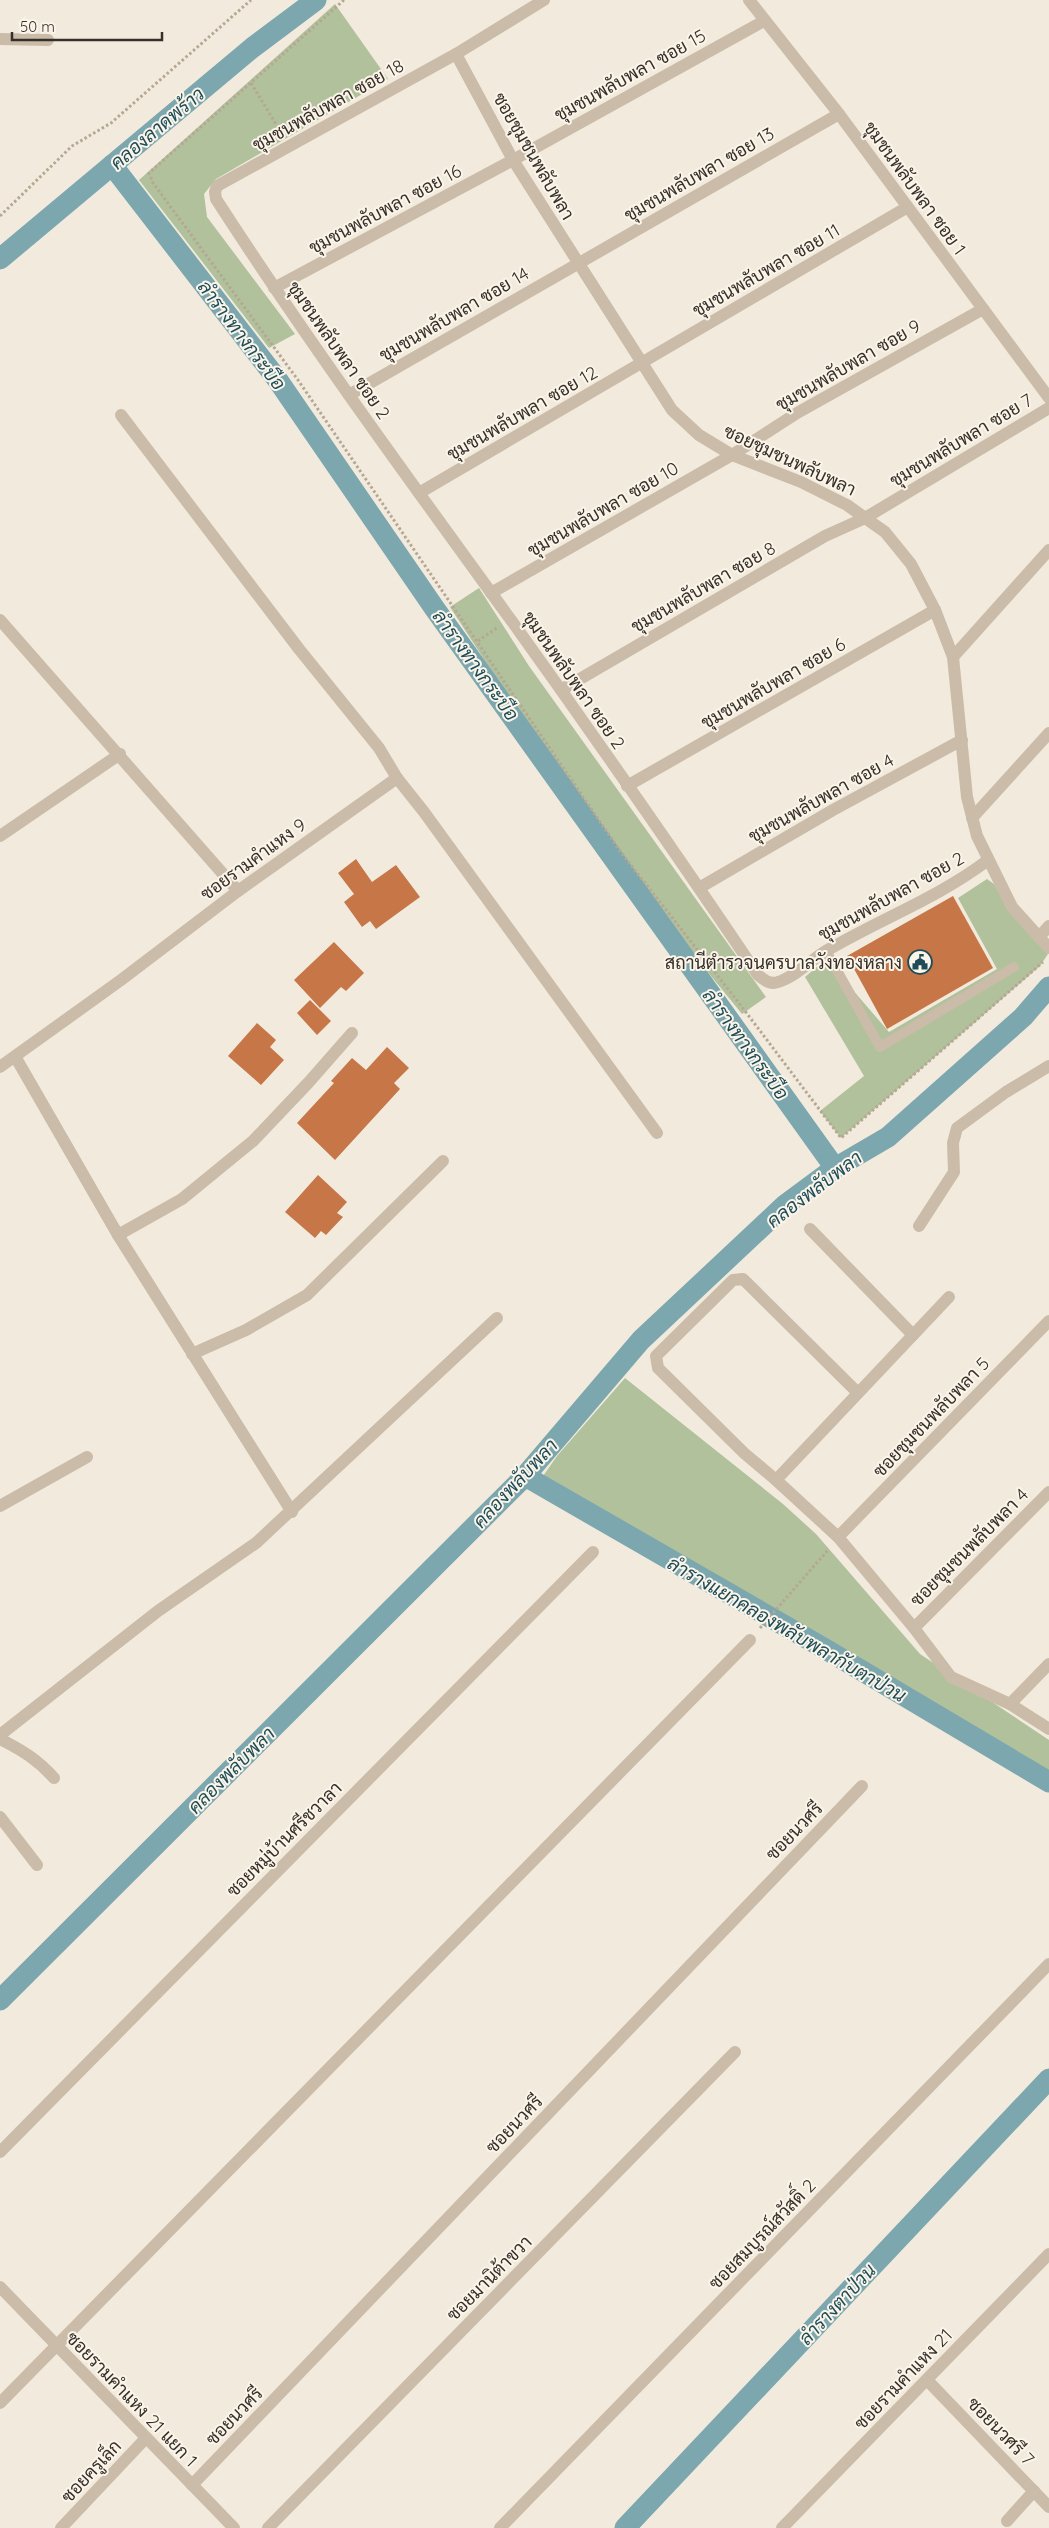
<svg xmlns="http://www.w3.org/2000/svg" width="1049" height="2528" viewBox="0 0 1049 2528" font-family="Quicksand,Sarabun,sans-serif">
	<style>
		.green { fill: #b0c19c }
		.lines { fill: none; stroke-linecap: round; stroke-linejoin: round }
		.canal { stroke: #7ca7af; stroke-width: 21 }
		.building { fill: #c67647 }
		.path { stroke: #b6a793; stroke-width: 3; stroke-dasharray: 2.5 2.5; stroke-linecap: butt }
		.service { stroke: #cabca8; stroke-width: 10 }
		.minor { stroke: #cabca8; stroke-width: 12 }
		.tertiary { stroke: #cabca8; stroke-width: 12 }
		.labels { text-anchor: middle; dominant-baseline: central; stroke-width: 4; stroke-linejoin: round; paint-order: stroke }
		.street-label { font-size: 18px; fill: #372f29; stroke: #faf4e9 }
		.poi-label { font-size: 18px; fill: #372f29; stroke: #faf4e9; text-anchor: end }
		.water-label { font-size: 19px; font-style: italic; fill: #1e4d59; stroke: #faf4e9 }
	</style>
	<rect width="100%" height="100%" fill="#f2ebdd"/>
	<g class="green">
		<polygon points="335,4 388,79 216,179 204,194 207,217 295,334 269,348 139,180"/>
		<polygon points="479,588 529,666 766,997 742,1014 653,905 500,684 450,607"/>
		<polygon points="987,879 994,884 1012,915 1048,954 1040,966 841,1138 820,1111 864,1076 805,977 826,959 889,1032 997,969 958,898"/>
		<polygon points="625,1378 783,1504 816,1534 920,1654 1049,1740 1049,1772 541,1479 557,1456"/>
	</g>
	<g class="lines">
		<g class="canal">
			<polyline points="112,165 277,379 435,609 835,1168"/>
			<polyline points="0,259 252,48 316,0"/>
			<polyline points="525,1476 827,1650 1049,1782"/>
			<polyline points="0,2000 525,1476 641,1340 785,1205 835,1168 888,1137 1023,1017 1049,987"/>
			<polyline points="625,2528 1049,2079"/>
		</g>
	</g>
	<g class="building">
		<polygon points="356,859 372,882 396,865 420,897 376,929 370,921 362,927 344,902 354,894 338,873"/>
		<polygon points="953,896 993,968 887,1029 847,956"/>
		<polygon points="334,942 364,973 346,991 341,987 320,1008 294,980"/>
		<polygon points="310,1000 331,1021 317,1035 297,1013"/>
		<polygon points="257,1023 276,1040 270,1047 284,1060 261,1085 228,1056"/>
		<polygon points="387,1047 409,1068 394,1083 400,1089 335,1160 297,1123 334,1083 331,1081 352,1058 366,1070"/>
		<polygon points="318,1175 347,1202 337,1213 343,1217 326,1235 321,1231 315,1238 285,1212"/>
	</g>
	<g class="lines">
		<g class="path">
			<polyline points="344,0 149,173 153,183 298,380 620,851 742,1007 841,1138 1043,962"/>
			<polyline points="251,83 282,134"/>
			<polyline points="0,216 72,146 111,123 251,0"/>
			<polyline points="478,641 498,627"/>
			<polyline points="760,1628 828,1550"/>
		</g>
		<polyline class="service" points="826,951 880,1047 1014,967"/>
		<g class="minor">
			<path d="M544 0 456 54 217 186 215 192 216 199C309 343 410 481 511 620 595 737 677 855 758 975 764 980 770 985 778 982 795 977 811 960 826 951 880 919 938 898 988 860"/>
			<polyline points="749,0 839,114 1049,398"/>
			<polyline points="0,39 48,40"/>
			<polyline points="456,54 513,160 672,410 699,435 732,455 801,482 847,505 885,532 911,564 935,610 953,657 967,797 977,836 1012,907 1049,948"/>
			<polyline points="274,288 513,160 764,21"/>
			<polyline points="349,395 839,114"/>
			<polyline points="419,493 906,208"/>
			<polyline points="491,593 732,455 797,413 983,309"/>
			<polyline points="0,620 238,891"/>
			<polyline points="953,657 1049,550"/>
			<polyline points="561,690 825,536 865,518 1049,408"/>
			<polyline points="397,778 424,812 657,1133"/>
			<polyline points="627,786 935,610"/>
			<polyline points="972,818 1049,733"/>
			<polyline points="0,836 120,754"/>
			<polyline points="699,888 833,810 962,740"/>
			<polyline points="1039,937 1049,926"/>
			<polyline points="16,1058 118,1235 292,1512"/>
			<polyline points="0,1067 121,980 238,891 397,778 379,748 299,649 121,415"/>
			<polyline points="919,1226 954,1172 953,1143 957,1128 1006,1092 1049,1066"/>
			<polyline points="810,1229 913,1335"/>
			<polyline points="118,1235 182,1199 253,1141 309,1082 352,1033"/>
			<polyline points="949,1297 776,1480 838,1537 914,1628 951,1677 1010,1704 1049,1729"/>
			<polyline points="192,1354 246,1330 307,1295 443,1161"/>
			<polyline points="776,1480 744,1453 658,1368 656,1356 733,1280 743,1279 858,1393"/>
			<polyline points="0,1506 87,1457"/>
			<polyline points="838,1537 1049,1321"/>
			<polyline points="914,1628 1049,1492"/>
			<polyline points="1010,1704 1049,1664"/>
			<polyline points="0,1735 158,1611 256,1543 497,1318"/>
			<path d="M0 1739C22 1750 38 1760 54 1778"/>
			<polyline points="0,1817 37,1865"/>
			<polyline points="0,2152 593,1552"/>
			<polyline points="0,2287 234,2528"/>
			<polyline points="927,2380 1049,2507"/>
			<polyline points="0,2403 750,1640"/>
			<polyline points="192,2485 862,1786"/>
			<polyline points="1007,2521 1034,2491"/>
			<polyline points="61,2528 146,2438"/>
			<polyline points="268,2528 735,2052"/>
			<polyline points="500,2528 1049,1964"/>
		</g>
		<polyline class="tertiary" points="782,2528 1049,2254"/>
	</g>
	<defs>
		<g id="civic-ring" transform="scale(1.25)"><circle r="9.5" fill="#faf4e9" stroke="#1e4d59" stroke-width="1.5"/><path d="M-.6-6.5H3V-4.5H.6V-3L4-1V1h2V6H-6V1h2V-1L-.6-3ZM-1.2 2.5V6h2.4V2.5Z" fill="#1e4d59"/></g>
	</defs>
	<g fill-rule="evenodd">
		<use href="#civic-ring" x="920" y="962"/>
	</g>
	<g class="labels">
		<g class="street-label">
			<text transform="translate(630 75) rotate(-29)">ชุมชนพลับพลา ซอย 15</text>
			<text transform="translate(328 105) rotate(-29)">ชุมชนพลับพลา ซอย 18</text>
			<text transform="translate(534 156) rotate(60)">ซอยชุมชนพลับพลา</text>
			<text transform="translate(699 174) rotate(-30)">ชุมชนพลับพลา ซอย 13</text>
			<text transform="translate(915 188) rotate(54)">ชุมชนพลับพลา ซอย 1</text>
			<text transform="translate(385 209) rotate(-28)">ชุมชนพลับพลา ซอย 16</text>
			<text transform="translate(766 270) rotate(-30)">ชุมชนพลับพลา ซอย 11</text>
			<text transform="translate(454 314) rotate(-30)">ชุมชนพลับพลา ซอย 14</text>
			<text transform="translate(339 350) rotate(55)">ชุมชนพลับพลา ซอย 2</text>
			<text transform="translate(848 365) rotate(-30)">ชุมชนพลับพลา ซอย 9</text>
			<text transform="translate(522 413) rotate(-30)">ชุมชนพลับพลา ซอย 12</text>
			<text transform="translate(961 440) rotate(-31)">ชุมชนพลับพลา ซอย 7</text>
			<text transform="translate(790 460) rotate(25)">ซอยชุมชนพลับพลา</text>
			<text transform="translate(603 509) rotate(-30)">ชุมชนพลับพลา ซอย 10</text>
			<text transform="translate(703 587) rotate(-30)">ชุมชนพลับพลา ซอย 8</text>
			<text transform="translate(574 680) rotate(55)">ชุมชนพลับพลา ซอย 2</text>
			<text transform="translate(773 683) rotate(-30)">ชุมชนพลับพลา ซอย 6</text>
			<text transform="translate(821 798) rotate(-29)">ชุมชนพลับพลา ซอย 4</text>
			<text transform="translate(253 859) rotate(-36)">ซอยรามคำแหง 9</text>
			<text transform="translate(891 896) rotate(-29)">ชุมชนพลับพลา ซอย 2</text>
			<text transform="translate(931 1417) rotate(-46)">ซอยชุมชนพลับพลา 5</text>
			<text transform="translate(969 1547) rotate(-45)">ซอยชุมชนพลับพลา 4</text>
			<text transform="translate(794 1831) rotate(-46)">ซอยนวศรี</text>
			<text transform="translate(284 1839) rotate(-45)">ซอยหมู่บ้านศรีชวาลา</text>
			<text transform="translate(514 2124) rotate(-46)">ซอยนวศรี</text>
			<text transform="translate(762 2234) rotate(-46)">ซอยสมบูรณ์สวัสดิ์ 2</text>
			<text transform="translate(489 2278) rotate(-45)">ซอยมานิต้าขวา</text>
			<text transform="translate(903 2379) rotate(-46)">ซอยรามคำแหง 21</text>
			<text transform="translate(132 2399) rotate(46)">ซอยรามคำแหง 21 แยก 1</text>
			<text transform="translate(234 2416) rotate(-46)">ซอยนวศรี</text>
			<text transform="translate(1001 2431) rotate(46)">ซอยนวศรี 7</text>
			<text transform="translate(91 2471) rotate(-47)">ซอยครูเล็ก</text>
		</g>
		<g class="poi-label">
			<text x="902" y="962">สถานีตำรวจนครบาลวังทองหลาง</text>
		</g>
		<g class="water-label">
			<text transform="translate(157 128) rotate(-40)">คลองลาดพร้าว</text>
			<text transform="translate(242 335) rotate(53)">ลำรางทางกระบือ</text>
			<text transform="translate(476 665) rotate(54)">ลำรางทางกระบือ</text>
			<text transform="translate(746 1044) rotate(54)">ลำรางทางกระบือ</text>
			<text transform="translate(814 1189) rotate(-37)">คลองพลับพลา</text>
			<text transform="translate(515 1483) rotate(-47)">คลองพลับพลา</text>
			<text transform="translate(787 1629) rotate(30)">ลำรางแยกคลองพลับพลากับตาป่วน</text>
			<text transform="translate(231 1770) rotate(-45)">คลองพลับพลา</text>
			<text transform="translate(837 2304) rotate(-47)">ลำรางตาป่วน</text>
		</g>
	</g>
	<path d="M12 32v8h150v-8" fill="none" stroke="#372f29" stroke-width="2.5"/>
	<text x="20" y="32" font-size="15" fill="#372f29" stroke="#faf4e9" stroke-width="4" paint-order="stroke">50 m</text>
</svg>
